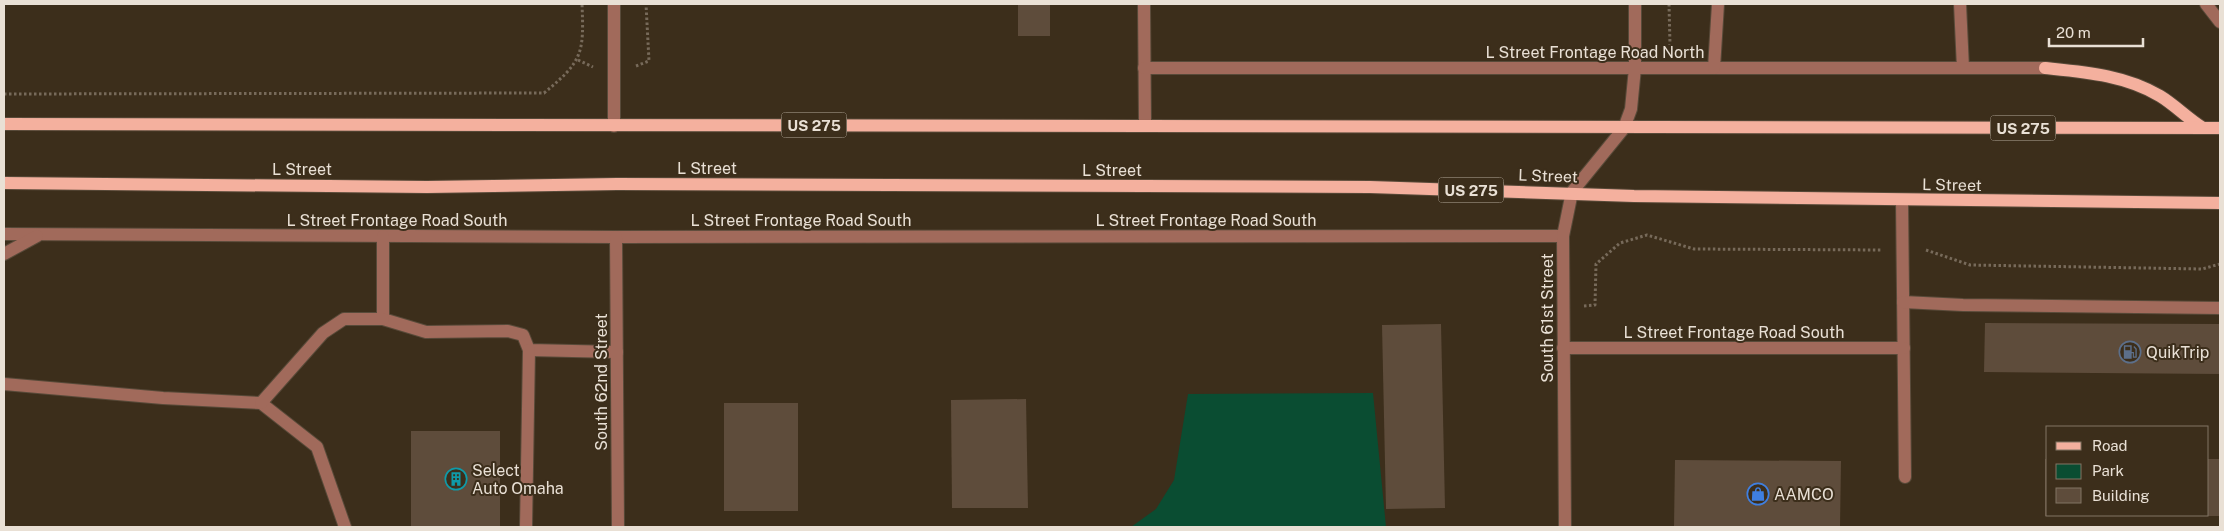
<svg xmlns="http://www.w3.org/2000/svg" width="2224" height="531" viewBox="0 0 2224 531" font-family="'Public Sans',sans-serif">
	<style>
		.green { fill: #0a4d32 }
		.building { fill: #5e4c3b }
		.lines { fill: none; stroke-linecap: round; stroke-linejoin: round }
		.minor-casing { stroke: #584a39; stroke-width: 14 }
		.major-casing { stroke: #584a39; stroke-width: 14 }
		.path { stroke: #776a5a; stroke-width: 3; stroke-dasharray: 2.5 2.5; stroke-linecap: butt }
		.minor { stroke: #a16a5b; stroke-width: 12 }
		.major { stroke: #f4b09e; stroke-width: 12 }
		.labels { text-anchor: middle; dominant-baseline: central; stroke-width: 4; stroke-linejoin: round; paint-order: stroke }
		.shield { fill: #3c2e1b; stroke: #b5ab9d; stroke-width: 1 }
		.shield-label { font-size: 15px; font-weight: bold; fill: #e9e0d5 }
		.street-label { font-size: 16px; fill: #e9e0d5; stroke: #3c2e1b }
		.poi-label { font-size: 16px; fill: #e9e0d5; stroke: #3c2e1b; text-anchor: start }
	</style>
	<rect width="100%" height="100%" fill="#3c2e1b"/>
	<polygon class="green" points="1373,393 1386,527 1131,527 1156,509 1174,480 1188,394"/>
	<g class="building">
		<rect x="1018" y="4" width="32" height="32"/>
		<polygon points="1985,323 2220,324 2220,374 1984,372"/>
		<polygon points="1441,324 1445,508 1386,509 1382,325"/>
		<polygon points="1026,399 1028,508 952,508 951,400"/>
		<rect x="724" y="403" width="74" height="108"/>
		<rect x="411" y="431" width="89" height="96"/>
		<rect x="2045" y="459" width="3" height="57"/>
		<rect x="2208" y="459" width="11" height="57"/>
		<polygon points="1675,460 1841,461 1840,527 1674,527"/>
	</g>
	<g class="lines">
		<g class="minor-casing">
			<g id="minor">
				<polyline points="1144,4 1145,125"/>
				<polyline points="1960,4 1963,68"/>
				<polyline points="2206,4 2220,22"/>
				<polyline points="1144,68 2045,68"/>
				<polyline points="1714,68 1718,4"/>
				<polyline points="614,126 614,4"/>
				<polyline points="1902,200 1905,477"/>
				<polyline points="4,234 616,237 1563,236"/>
				<polyline points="383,236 383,319 426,332 508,331 523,335 529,350 617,352"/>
				<polyline points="616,237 618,527"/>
				<polyline points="4,254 37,236"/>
				<polyline points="1903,302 1963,305 2220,308"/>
				<polyline points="1563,348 1904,348"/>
				<polyline points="4,384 163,398 261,403 317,447 345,527"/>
				<polyline points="261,403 323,333 344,319 383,319"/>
				<polyline points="526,527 529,350"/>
				<polyline points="1565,527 1563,236 1572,192 1624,128 1631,109 1635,68 1635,4"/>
			</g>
		</g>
		<g class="major-casing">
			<g id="major">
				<path d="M2045 68C2084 72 2125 75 2160 96 2175 105 2188 119 2203 128"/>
				<polyline points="4,124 2220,128"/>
				<polyline points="4,183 427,187 617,184 1370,187 1634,196 2220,203"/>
			</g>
		</g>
		<g class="path">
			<polyline points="1669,4 1670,45"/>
			<polyline points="578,60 593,67"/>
			<polyline points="636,66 649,61 646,4"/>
			<path d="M4 94 544 93C583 61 584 53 582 4"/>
			<polyline points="1926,250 1970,265 2202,269 2220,264"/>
			<polyline points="1584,306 1595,305 1596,264 1620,243 1647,235 1694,249 1882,250"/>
		</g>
		<use href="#minor" class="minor"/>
		<use href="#major" class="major"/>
	</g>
	<defs>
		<g id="fuel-ring" transform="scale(1.125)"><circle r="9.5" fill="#3c2e1b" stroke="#5c6f8a" stroke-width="1.5"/><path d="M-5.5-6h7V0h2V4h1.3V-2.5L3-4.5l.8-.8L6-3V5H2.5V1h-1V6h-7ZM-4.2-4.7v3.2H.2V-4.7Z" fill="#5c6f8a"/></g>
		<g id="building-ring" transform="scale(1.125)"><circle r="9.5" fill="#3c2e1b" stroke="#0f9aa8" stroke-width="1.5"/><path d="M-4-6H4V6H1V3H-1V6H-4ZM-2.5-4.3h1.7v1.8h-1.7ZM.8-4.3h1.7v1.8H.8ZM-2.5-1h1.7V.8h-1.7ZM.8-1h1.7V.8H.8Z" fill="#0f9aa8"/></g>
		<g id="shop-ring" transform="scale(1.125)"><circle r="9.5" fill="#3c2e1b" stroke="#3f7fe0" stroke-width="1.5"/><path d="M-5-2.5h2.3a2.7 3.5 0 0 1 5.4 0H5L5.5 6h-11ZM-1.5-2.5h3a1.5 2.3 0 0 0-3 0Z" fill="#3f7fe0"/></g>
	</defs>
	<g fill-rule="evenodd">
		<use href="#fuel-ring" x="2130" y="352"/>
		<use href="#building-ring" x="456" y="479"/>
		<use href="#shop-ring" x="1758" y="494"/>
	</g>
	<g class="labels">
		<g class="shield">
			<rect x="781.5" y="112.5" width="65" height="25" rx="4"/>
			<rect x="1990.5" y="115.5" width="65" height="25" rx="4"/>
			<rect x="1438.5" y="177.5" width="65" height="25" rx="4"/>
		</g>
		<g class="shield-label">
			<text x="814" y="125">US 275</text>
			<text x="2023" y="128">US 275</text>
			<text x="1471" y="190">US 275</text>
		</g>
		<g class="street-label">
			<text x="1595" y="52">L Street Frontage Road North</text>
			<text x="707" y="168">L Street</text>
			<text x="302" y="169">L Street</text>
			<text x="1112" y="170">L Street</text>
			<text transform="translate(1548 176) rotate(2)">L Street</text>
			<text transform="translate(1952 185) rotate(1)">L Street</text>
			<text x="397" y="220">L Street Frontage Road South</text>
			<text x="801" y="220">L Street Frontage Road South</text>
			<text x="1206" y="220">L Street Frontage Road South</text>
			<text transform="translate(1547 318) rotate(-90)">South 61st Street</text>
			<text x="1734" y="332">L Street Frontage Road South</text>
			<text transform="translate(601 382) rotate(-90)">South 62nd Street</text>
		</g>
		<g class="poi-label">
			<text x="2146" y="352">QuikTrip</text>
			<text x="472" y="470">Select<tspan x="472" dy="18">Auto Omaha</tspan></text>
			<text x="1774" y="494">AAMCO</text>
		</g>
	</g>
	<rect width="2224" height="531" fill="none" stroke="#e9e0d5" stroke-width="10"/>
	<rect x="2046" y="426" width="162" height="90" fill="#3c2e1b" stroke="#817565"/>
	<rect x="2056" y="442" width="25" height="8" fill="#f4b09e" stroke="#817565"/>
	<text x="2092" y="451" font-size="15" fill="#e9e0d5">Road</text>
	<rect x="2056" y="464" width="25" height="15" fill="#0a4d32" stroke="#817565"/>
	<text x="2092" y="476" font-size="15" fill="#e9e0d5">Park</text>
	<rect x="2056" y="488" width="25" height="15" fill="#5e4c3b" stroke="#817565"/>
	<text x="2092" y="501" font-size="15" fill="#e9e0d5">Building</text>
	<path d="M2049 38v8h94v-8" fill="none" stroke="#e9e0d5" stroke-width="2.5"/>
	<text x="2056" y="38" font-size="15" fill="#e9e0d5" stroke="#3c2e1b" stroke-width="4" paint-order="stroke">20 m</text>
</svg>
